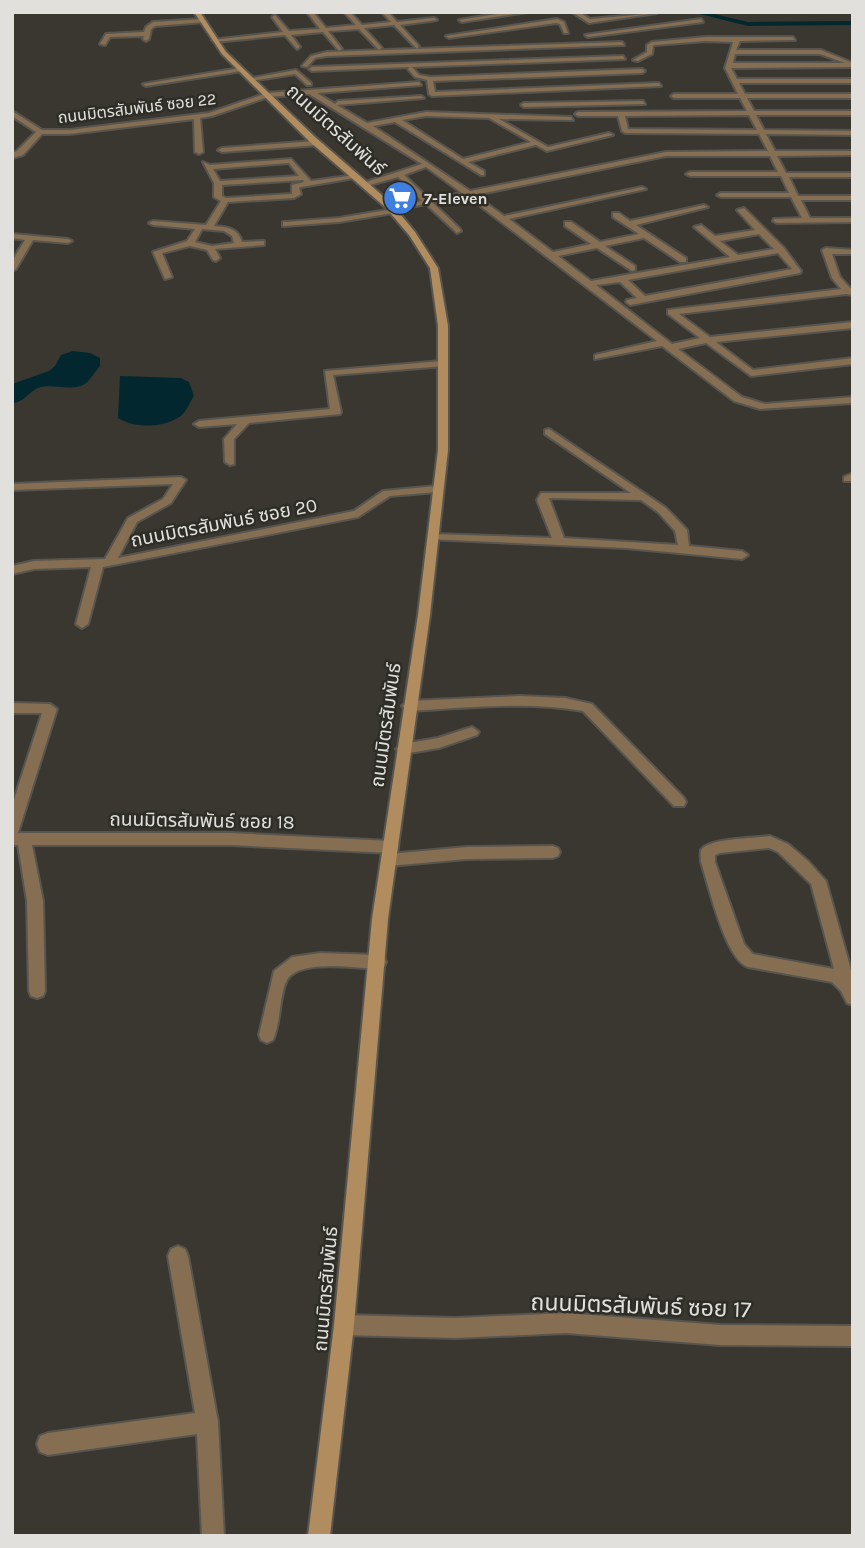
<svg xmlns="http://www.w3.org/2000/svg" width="865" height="1548" viewBox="0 0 865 1548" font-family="Karla,'Noto Sans Thai',sans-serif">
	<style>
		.water { fill: #02272f }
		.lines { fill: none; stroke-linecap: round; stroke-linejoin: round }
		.canal { fill: #02272f; fill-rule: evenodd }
		.street-casing { stroke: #57554f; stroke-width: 4 }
		.secondary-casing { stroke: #57554f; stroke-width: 4 }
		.street { fill: #866e52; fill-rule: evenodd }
		.secondary { fill: #b18c5e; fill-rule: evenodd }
		.labels { text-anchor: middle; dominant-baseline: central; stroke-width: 5; stroke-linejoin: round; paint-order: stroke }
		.far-street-label { font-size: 16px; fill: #e1e0dc; stroke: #2e2d26 }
		.far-poi-label { font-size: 16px; font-weight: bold; fill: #e1e0dc; stroke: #2e2d26; text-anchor: start }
		.street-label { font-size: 19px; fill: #e1e0dc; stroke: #2e2d26 }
		.near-street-label { font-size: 23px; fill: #e1e0dc; stroke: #2e2d26 }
	</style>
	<rect width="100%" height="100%" fill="#393730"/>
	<g class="water">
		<path d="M73 351 90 353 100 358V366C96 371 89 381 86 383 75 392 53 384 41 387 29 390 26 402 12 403V384L49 371 55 366 61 355Z"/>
		<path d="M120 376 181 378 189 382 194 396C190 402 187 410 182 415 166 428 135 429 118 418Z"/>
	</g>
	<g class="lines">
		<polygon class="canal" points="692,12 705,12 748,22 853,21 853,25 748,26"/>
		<g class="street-casing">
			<g id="street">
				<polygon points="307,12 313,12 326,28 356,25 344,12 350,12 362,25 391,22 382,12 388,12 397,22 434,18 437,20 400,25 419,46 417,49 394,25 364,28 382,48 379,50 359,29 328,31 342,49 339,51 323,32 291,35 300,47 297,49 285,35 215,42 212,40 283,32 272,17 275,15 289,31 320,29"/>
				<polygon points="510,12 528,12 462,22 459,20"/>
				<polygon points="572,12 579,12 590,19 657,13 589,23"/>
				<polygon points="203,19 205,22 155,26 151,29 149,39 146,41 143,39 144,36 110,37 105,45 100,44 106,34 144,32 146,27 153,22"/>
				<polygon points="557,19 564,22 568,33 564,33 560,24 556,23 449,38 446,36"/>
				<polygon points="701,19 703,22 588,37 585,35"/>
				<path d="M706 37H793L795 40 740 41 736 50H821L853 63V67L731 68 737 79H853V83H739L745 94H853V98H747L754 111H853V115H756L764 130 853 131V135L766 134 775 151H853V155L777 156 786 173H853V177H789L798 196H853V200H801L810 218H853V222L777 223 773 221 774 219 802 218 791 197H721L717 195 721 193H789L781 176H690L686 174 690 172H778L770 156H666L475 195 504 216 642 187 646 189 509 219 553 252 591 244 565 226V222H571L600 242 639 234 613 217V213H619L630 221 704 205 708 207 636 225 686 258V262H680L644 238 605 246 635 266V270L632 271 597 248 558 256 591 281 730 257 694 227 701 225 715 236 755 230 737 210 744 208 784 248 801 271 800 273 630 305 626 302 627 300 637 298 620 282 596 285 672 344 700 338 668 314V310L841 289 832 278 822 250 826 248 853 250V254H832L840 277 850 288 853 287V295L846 294 679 314 710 337 853 322V328L716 342 753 370 853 358V364L751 376 706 343 678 349 742 397 765 404 853 397V403L760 409 734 401 662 346 595 359V355L657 341 467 196 433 203 460 229 461 231 457 233 426 204 396 210 393 213 339 222 283 226V222H286L339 218 387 210 388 207 422 201 398 177 363 187V183L422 164 309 94 268 97 212 116 200 118 203 152 199 154 195 152 194 119 69 134H42L23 155 12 158V153L17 151 36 132 12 116V111L42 130H69L209 113 267 93 419 82 421 85 317 93 335 104 338 101 421 96 424 98 337 105 367 123 426 112 571 117 573 120 499 119 548 147 609 133 613 135 547 151 536 145 468 162 484 171V175H481L395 122 373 126 470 191 666 152 768 151 759 134 625 133 622 131 618 116H578L575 114 578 112 747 111 740 98H674L671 96 674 94H738L725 68 733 42 706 41 655 45 653 46 652 54 638 61 633 60 647 52V45L652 42ZM735 54H820L845 63H733ZM749 115 757 130 628 129 625 116ZM426 116 489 118 531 142 463 159 402 120ZM426 167 462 193 429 199 404 175ZM759 234 774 249 738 255 720 241ZM778 253 792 269 645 296 628 280Z"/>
				<polygon points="622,42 624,45 327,56 315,58 307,67 302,66 311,56 327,52"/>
				<polygon points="623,56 625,59 412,67 419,75 430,77 642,69 645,71 642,73 433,81 435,92 659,83 661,86 432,96 429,94 427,80 415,77 408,69 410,67 312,71 309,69 312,67"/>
				<polygon points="240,68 242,71 146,86 143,84"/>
				<polygon points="296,70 311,83 311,85 307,85 295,74 250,81 247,79"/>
				<polygon points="643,101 645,104 524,107 521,105 524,103"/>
				<polygon points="316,141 319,145 222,152 218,150 222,148"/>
				<path d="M291 159 311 181 356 175 360 177 301 187 299 188 301 194 294 198 228 202 214 226C227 227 238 228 242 242L261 241H264V245L215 249 220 258 216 261 213 260 207 250 190 246 162 253 172 277 165 279 153 252 187 241 195 229 153 225 149 223 153 221 206 225 221 201 214 197V183L203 162 210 165ZM289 163 299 176 220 181 213 169ZM303 180 304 182 292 185V194L226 198 222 196V185ZM202 229 224 231 232 236 234 243 212 246 195 242Z"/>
				<polygon points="12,234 68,239 72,241 68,243 33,240 16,269 12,271 12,261 25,240 12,238"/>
				<polygon points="442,361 445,362 445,366 333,375 341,412 340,414 249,423 234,439 234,464 230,465 225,462 224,439 237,424 199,427 194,424 199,421 330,409 325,371"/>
				<path d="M549 429 666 508 687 530 689 546 742 551 748 555 742 559 626 548 428 539V535L432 534 552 538 537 500 541 493H631L545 434V430ZM549 498 641 500 658 512 675 531 678 545 564 538Z"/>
				<polygon points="853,473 853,481 844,481 844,477"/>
				<polygon points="181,477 186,480 171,503 137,522 118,558 354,511 383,491 437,486 442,489 437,492 390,496 358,517 103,567 88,624 82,628 76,624 91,567 34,569 12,574 12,566 34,561 105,559 128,518 163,499 173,484 12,490 12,484"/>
				<path d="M520 696 565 698 592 704 684 798 686 802 684 806H674L583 711C526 701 466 708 409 711L402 706 409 701Z"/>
				<polygon points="12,703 50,704 57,709 18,833 231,833 391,841 396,843 398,847 396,851 391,853 231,845 32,845 43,901 45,991 43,996 37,998 31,996 29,991 27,901 18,845 12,845 12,806 42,713 12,713"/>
				<polygon points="472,727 479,732 477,735 439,748 403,754 396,749 403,744 438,738"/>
				<path d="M770 836 788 844 808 861 826 881 853 977V1005L847 1003 841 991 832 982 748 967C725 959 709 886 701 862 701 859 700 853 701 850 708 838 756 838 770 836ZM769 848 778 852 811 884 834 969 753 954 744 944 715 862V855L720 853Z"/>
				<polygon points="553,846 558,848 560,852 558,856 553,858 467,859 389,866 384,864 382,860 384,856 389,854 467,847"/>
				<path d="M320 953 378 955 384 957 386 962 384 967 378 969C356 968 299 959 287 980 279 995 281 1023 273 1040L267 1043 261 1040 259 1035 274 971 292 957Z"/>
				<polygon points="178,1246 185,1249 188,1256 218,1422 224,1536 202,1536 197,1434 48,1455 40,1452 37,1444 40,1436 48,1433 195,1413 168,1256 171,1249"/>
				<polygon points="566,1313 720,1325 853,1326 853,1346 720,1345 566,1333 456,1338 344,1335 337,1332 334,1325 337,1318 344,1315 456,1318"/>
			</g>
		</g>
		<g class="secondary-casing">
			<polygon id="secondary" points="194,12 200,12 226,52 315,137 391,203 415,232 438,268 448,326 448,450 430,615 388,919 354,1325 330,1536 308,1536 334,1325 372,919 418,615 438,450 438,326 430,268 409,235 385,207 309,141 222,54"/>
		</g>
		<use href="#street" class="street"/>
		<use href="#secondary" class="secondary"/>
	</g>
	<defs>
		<g id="supermarket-disc" transform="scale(1.75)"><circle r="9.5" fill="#3f7fe0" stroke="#2e2d26"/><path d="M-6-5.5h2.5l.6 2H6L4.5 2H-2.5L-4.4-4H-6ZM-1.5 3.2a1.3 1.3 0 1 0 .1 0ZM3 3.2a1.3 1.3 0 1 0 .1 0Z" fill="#fff"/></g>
	</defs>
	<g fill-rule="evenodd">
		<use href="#supermarket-disc" x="400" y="198"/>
	</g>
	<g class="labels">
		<g class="far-street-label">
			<text transform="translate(137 108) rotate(-7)">ถนนมิตรสัมพันธ์ ซอย 22</text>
		</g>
		<g class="far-poi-label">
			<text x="424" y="198">7-Eleven</text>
		</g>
		<g class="street-label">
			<text transform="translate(336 130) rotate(42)">ถนนมิตรสัมพันธ์</text>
			<text transform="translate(224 523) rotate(-11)">ถนนมิตรสัมพันธ์ ซอย 20</text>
			<text transform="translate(386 725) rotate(-82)">ถนนมิตรสัมพันธ์</text>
			<text transform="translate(202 821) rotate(1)">ถนนมิตรสัมพันธ์ ซอย 18</text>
			<text transform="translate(326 1289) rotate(-85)">ถนนมิตรสัมพันธ์</text>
		</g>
		<g class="near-street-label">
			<text transform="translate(641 1306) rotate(2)">ถนนมิตรสัมพันธ์ ซอย 17</text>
		</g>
	</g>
	<rect width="865" height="1548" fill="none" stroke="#e1e0dc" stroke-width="28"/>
</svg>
